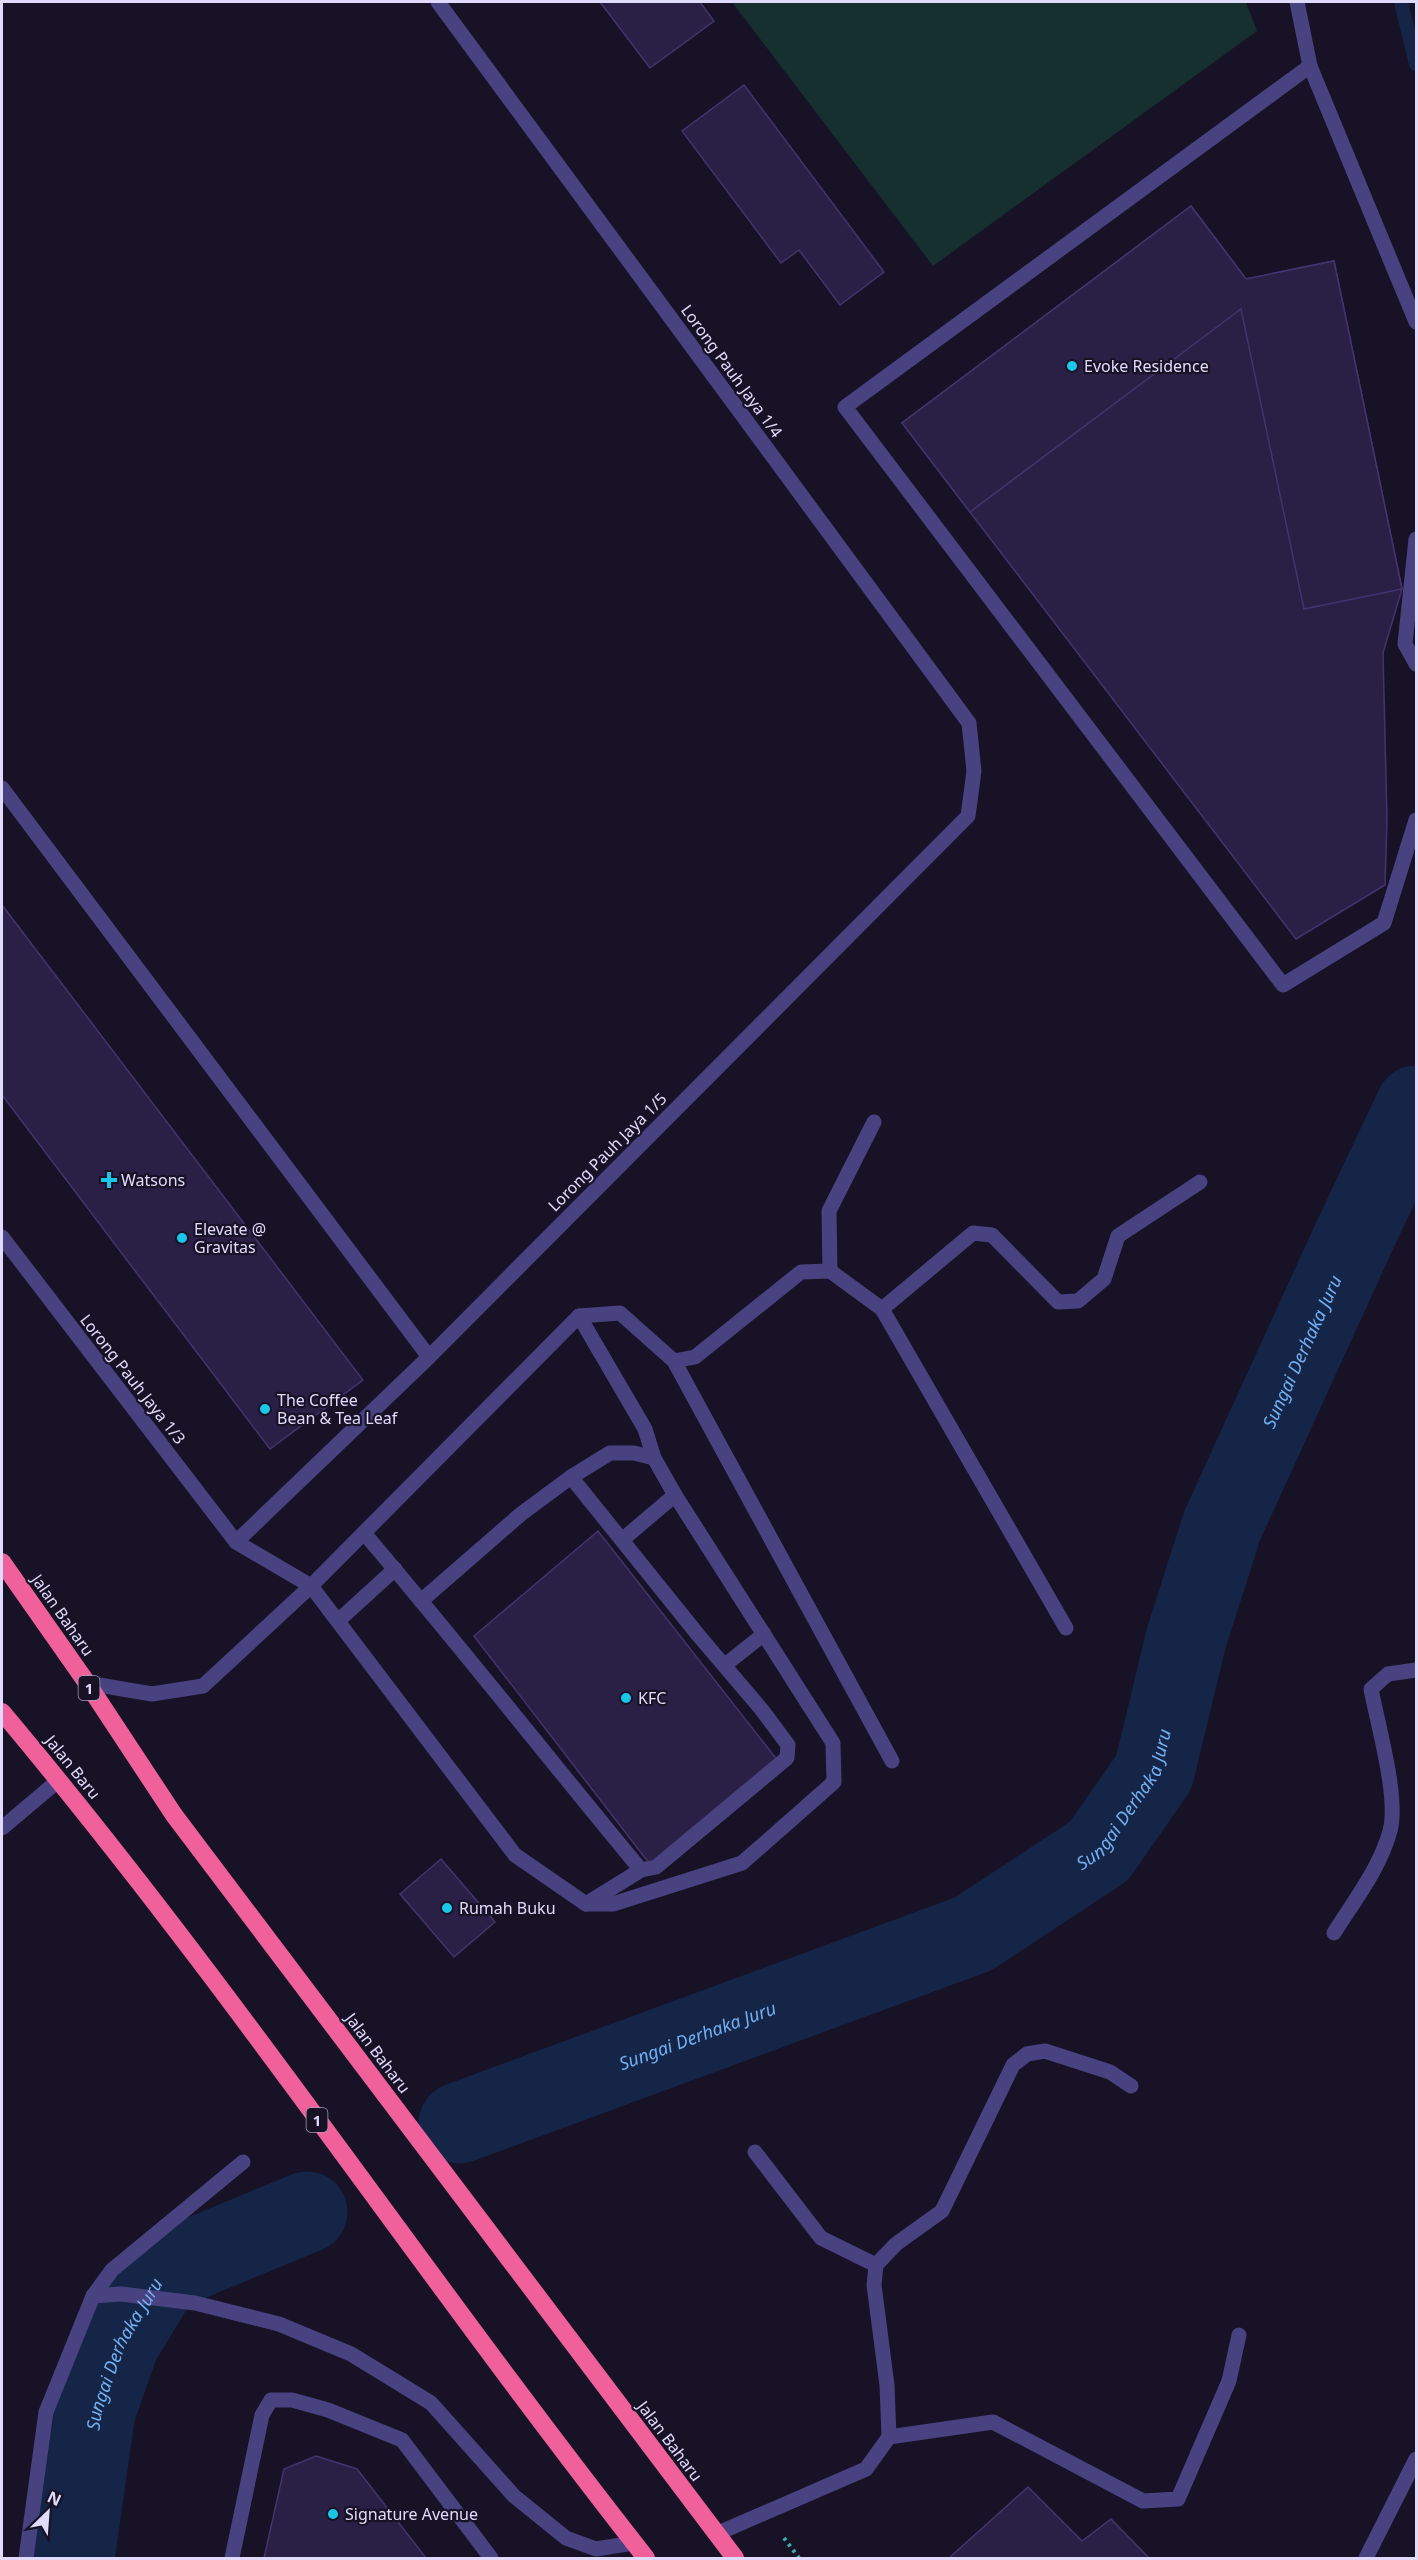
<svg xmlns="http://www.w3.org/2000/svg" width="1418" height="2560" viewBox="0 0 1418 2560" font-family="'Noto Sans',sans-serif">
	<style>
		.green { fill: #162f2f }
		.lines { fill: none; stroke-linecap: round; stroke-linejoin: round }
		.stream { stroke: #142548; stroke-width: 14 }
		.river { stroke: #142548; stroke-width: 81 }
		.building { fill: #2a2045; stroke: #43346f; stroke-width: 1.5 }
		.path { stroke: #3caeae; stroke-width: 4; stroke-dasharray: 3 4.5; stroke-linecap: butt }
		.lane { stroke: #484280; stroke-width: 15 }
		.street { stroke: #484280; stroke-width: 15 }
		.highway { stroke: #f0619c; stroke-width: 18 }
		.poi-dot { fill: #19c7e9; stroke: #171226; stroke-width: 2 }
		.labels { text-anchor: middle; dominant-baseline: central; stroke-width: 4.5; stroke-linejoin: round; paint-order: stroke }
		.shield { fill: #171226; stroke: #a49ebb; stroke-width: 1.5 }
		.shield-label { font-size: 15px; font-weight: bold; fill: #e0dafb }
		.poi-label { font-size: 16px; fill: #e0dafb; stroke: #171226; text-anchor: start }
		.street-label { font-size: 16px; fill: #e0dafb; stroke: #171226 }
		.water-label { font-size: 18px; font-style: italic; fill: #72aff1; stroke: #171226 }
	</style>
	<rect width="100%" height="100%" fill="#171226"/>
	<polygon class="green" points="732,2 1246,2 1257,31 933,266"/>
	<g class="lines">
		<polyline class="stream" points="1401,2 1416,64"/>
		<g class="river">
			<path id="s1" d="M459 2123 973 1934 1099 1851 1154 1772 1186 1639 1222 1526 1354 1237 1416 1106"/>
			<path id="s2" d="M74 2558 95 2411 119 2343 162 2272 307 2212"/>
		</g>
	</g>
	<g class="building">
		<polygon points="600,2 700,2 714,21 650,68"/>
		<polygon points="744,85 884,272 840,305 799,250 781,263 682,131"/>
		<polygon points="1191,206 1246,279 1334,261 1402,589 1383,653 1387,819 1385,885 1296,939 902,423"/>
		<polygon points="1191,206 1246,279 1334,261 1402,589 1304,609 1241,309 970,512 902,423"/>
		<polygon points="2,905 363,1380 270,1449 2,1095"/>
		<polygon points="598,1531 778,1761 652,1867 474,1636"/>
		<polygon points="441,1859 495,1922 454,1957 400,1894"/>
		<polygon points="316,2456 357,2469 426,2558 264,2558 284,2469"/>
		<polygon points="1028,2487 1082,2541 1111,2519 1149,2558 949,2558"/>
	</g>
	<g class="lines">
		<polyline class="path" points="784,2538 799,2558"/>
		<g class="lane">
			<polyline points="1297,2 1310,66"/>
			<polyline points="1416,322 1310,66 845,407 1283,985 1384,923 1416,820"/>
			<polyline points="1416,539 1405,644 1416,664"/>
			<polyline points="2,788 429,1357"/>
			<polyline points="674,1361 892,1761"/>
			<polyline points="571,1477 699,1636 762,1710 788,1745 787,1758 656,1867 641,1870"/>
			<path d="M364 1533C458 1643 548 1758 641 1870L586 1904"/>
			<polyline points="622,1540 675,1495"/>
			<polyline points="421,1601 521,1514 571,1477 610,1453 634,1453 654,1458"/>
			<polyline points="338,1621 395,1569"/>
			<polyline points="725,1665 764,1634"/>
			<polyline points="87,1683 152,1694 203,1686 311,1586 515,1855 586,1904 613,1904 742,1863 834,1782 833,1743 675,1495 654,1458 645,1429 579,1316 311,1586 236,1542"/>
			<polyline points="755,2152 821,2238 876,2265"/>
			<polyline points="93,2296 121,2294 195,2303 279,2324 351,2354 431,2403 514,2496 566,2538 596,2549 633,2543"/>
			<polyline points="889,2437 993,2422 1143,2501 1178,2499 1229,2381 1239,2335"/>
			<polyline points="716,2534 866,2469 889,2437 887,2385 874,2285 876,2265 896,2244 942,2211 1013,2065 1027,2054 1045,2051 1110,2072 1131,2086"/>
			<polyline points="232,2558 262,2415 271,2400 292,2400 328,2410 402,2440 491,2558"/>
			<polyline points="1366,2558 1416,2459"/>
		</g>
		<g class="street">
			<polyline points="2,1237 236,1542 429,1357 968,816 974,771 969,723 438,2"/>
			<polyline points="830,1271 829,1211 874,1122"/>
			<polyline points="882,1309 1066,1628"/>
			<polyline points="579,1316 620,1313 674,1361 695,1357 801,1272 830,1271 882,1309 973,1233 992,1235 1058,1302 1078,1301 1104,1279 1118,1236 1200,1182"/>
			<polyline points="2,1828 59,1780"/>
			<path d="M1334 1933C1354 1901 1380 1868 1390 1831 1399 1798 1378 1726 1371 1689L1388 1674 1416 1670"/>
			<polyline points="26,2558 46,2412 93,2296 112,2270 243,2162"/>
		</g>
		<g class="highway">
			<polyline points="2,1562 87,1683 174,1815 735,2558"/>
			<path d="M2 1712C230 1983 427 2280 646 2558"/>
		</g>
	</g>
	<g class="poi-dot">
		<circle cx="1072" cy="366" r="6"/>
		<path d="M106 1171h6v6h6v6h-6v6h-6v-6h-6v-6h6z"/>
		<circle cx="182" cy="1238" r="6"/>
		<circle cx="265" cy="1409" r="6"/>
		<circle cx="626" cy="1698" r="6"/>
		<circle cx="447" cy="1908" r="6"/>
		<circle cx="333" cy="2514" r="6"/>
	</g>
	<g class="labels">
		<g class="shield">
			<rect x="78.5" y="1676" width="21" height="24" rx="4.5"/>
			<rect x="306.5" y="2108" width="21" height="24" rx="4.5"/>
		</g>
		<g class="shield-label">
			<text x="89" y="1688">1</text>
			<text x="317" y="2120">1</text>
		</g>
		<g class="poi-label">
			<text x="1084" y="366">Evoke Residence</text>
			<text x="121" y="1180">Watsons</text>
			<text x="194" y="1229">Elevate @<tspan x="194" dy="18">Gravitas</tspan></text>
			<text x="277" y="1400">The Coffee<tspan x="277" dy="18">Bean &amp; Tea Leaf</tspan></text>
			<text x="638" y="1698">KFC</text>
			<text x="459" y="1908">Rumah Buku</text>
			<text x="345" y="2514">Signature Avenue</text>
		</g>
		<g class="street-label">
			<text transform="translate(732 371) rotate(54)">Lorong Pauh Jaya 1/4</text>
			<text transform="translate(607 1152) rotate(-45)">Lorong Pauh Jaya 1/5</text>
			<text transform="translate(133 1379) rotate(52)">Lorong Pauh Jaya 1/3</text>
			<text transform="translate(63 1615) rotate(55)">Jalan Baharu</text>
			<text transform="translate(73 1767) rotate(51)">Jalan Baru</text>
			<text transform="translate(378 2053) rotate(53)">Jalan Baharu</text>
			<text transform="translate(670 2441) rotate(53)">Jalan Baharu</text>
		</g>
		<g class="water-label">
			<text stroke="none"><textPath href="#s1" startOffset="1242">Sungai Derhaka Juru</textPath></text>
			<text stroke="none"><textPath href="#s1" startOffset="756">Sungai Derhaka Juru</textPath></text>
			<text stroke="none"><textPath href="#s1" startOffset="254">Sungai Derhaka Juru</textPath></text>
			<text stroke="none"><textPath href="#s2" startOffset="212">Sungai Derhaka Juru</textPath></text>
		</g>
	</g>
	<rect width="1418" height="2560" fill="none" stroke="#e0dafb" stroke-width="6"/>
	<g transform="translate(48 2512) rotate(25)" stroke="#171226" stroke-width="4.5" paint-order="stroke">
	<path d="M0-4.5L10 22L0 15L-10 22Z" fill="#e0dafb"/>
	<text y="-9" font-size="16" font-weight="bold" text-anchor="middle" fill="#e0dafb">N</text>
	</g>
</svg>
